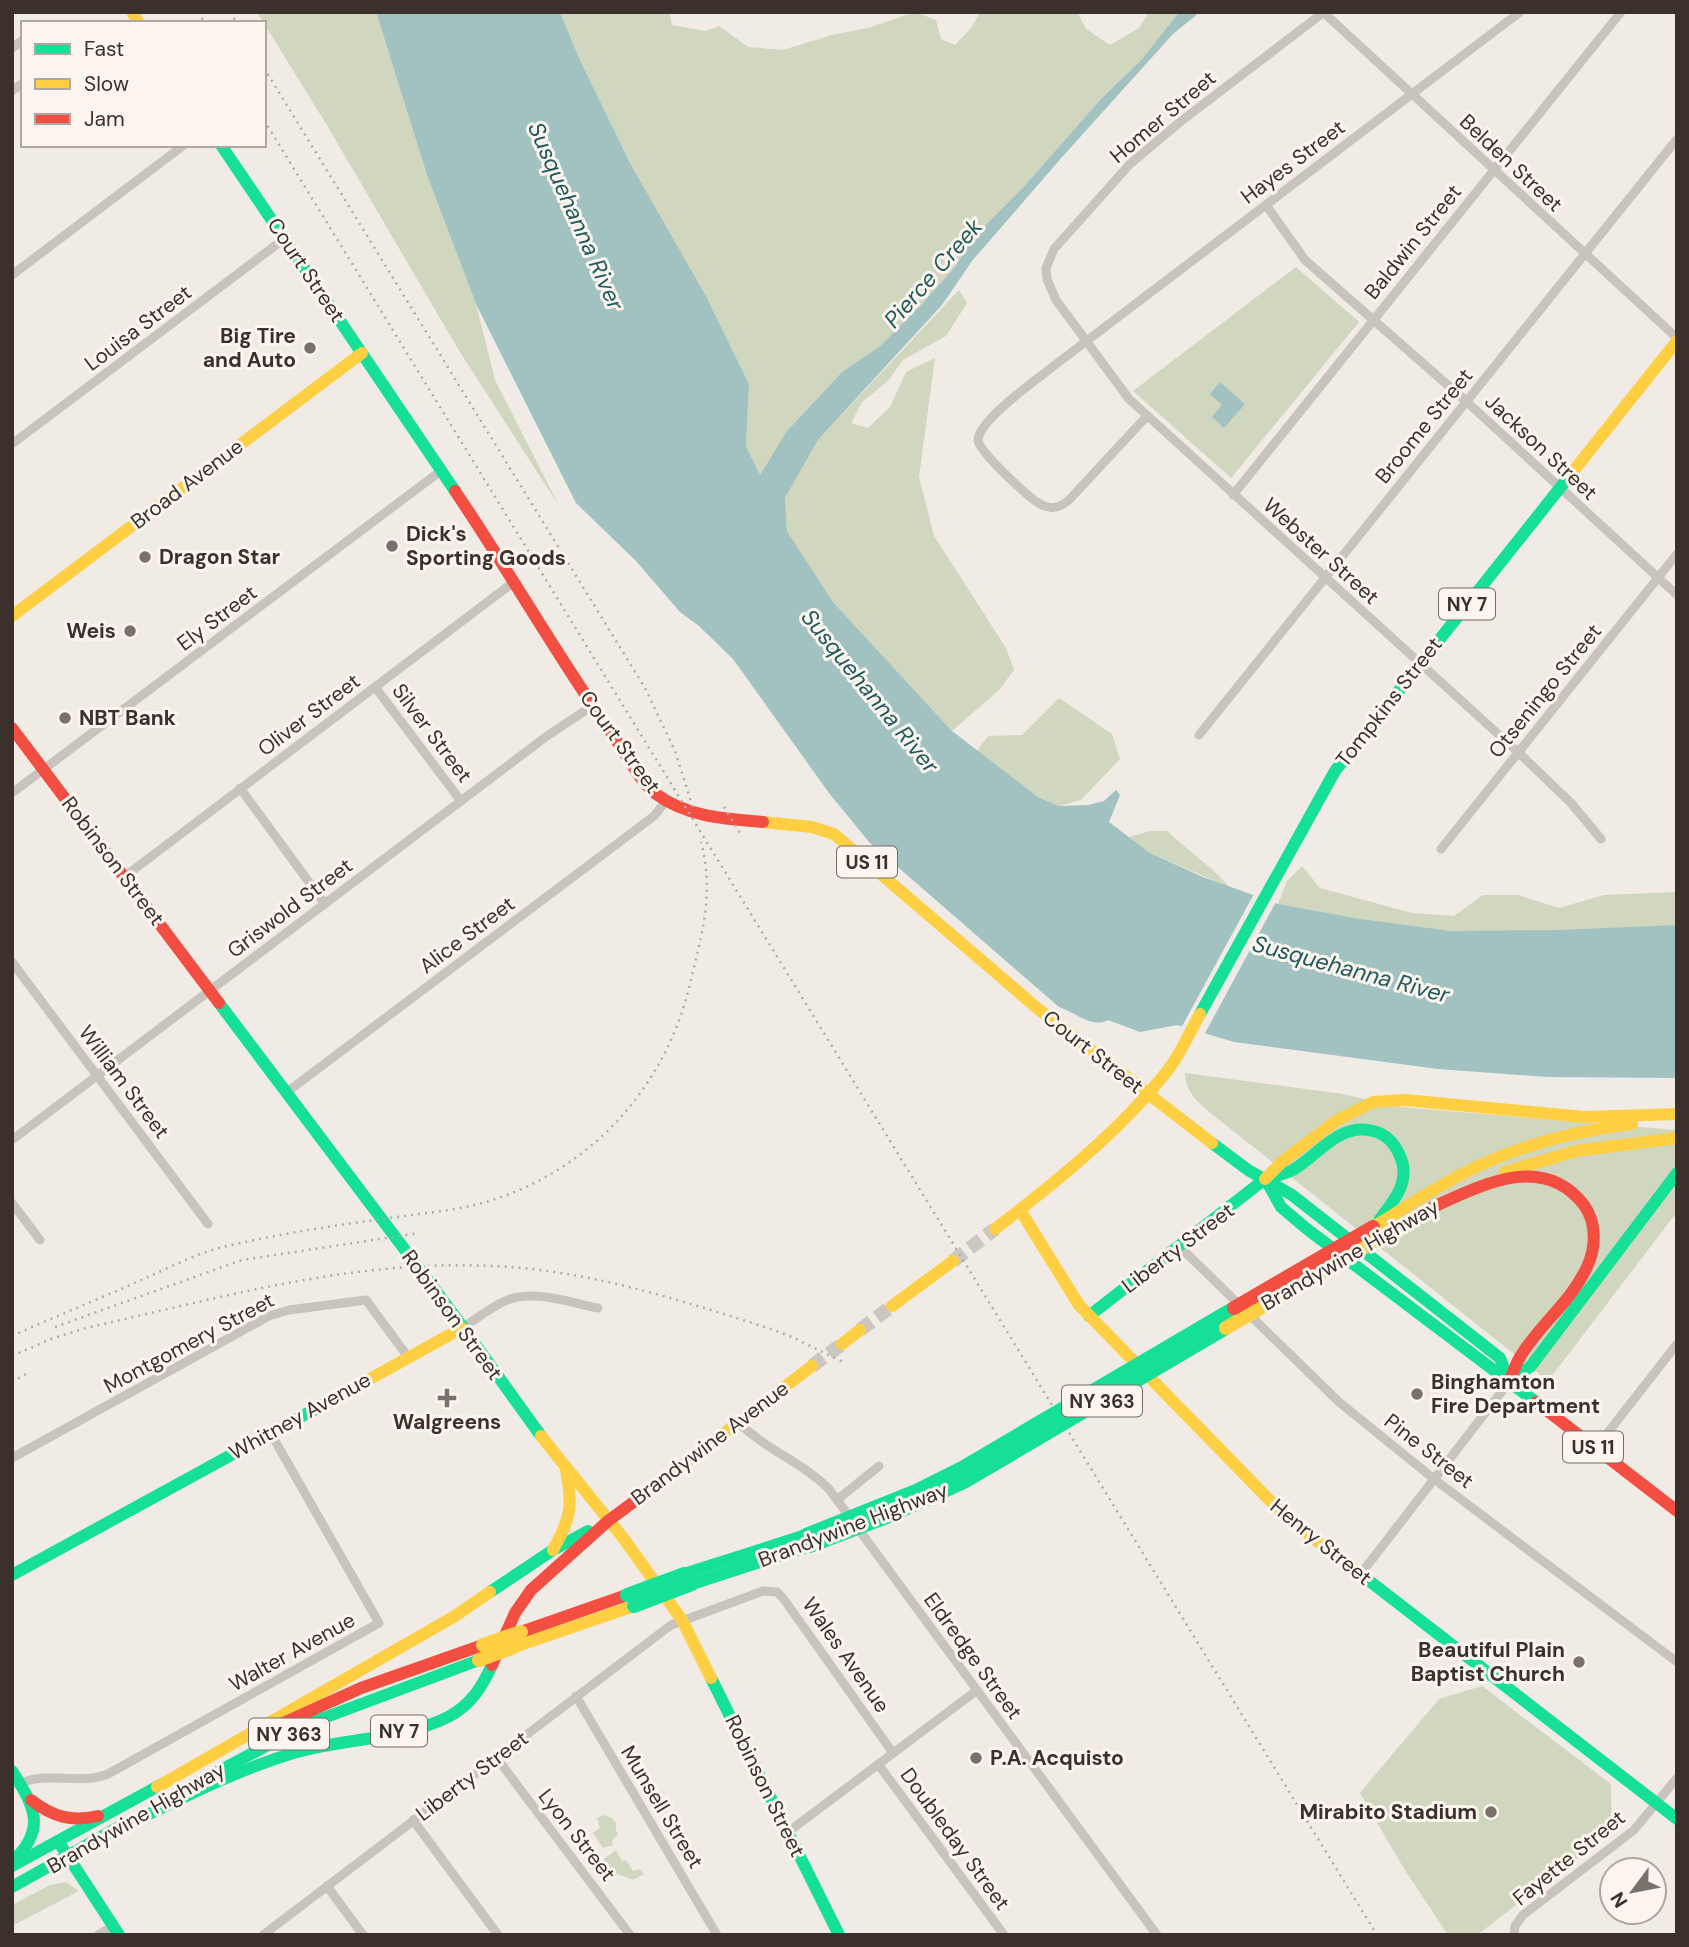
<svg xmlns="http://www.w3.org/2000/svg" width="1689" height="1947" viewBox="0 0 1689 1947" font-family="'DM Sans',sans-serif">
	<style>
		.green { fill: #d1d6bf }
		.water { fill: #a1c2c1 }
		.pier { fill: #f0ebe5 }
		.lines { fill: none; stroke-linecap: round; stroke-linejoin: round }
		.primary-tunnel { stroke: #ccc6c0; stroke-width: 14; stroke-dasharray: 14 7; stroke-linecap: butt }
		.street { stroke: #c9c3be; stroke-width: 9 }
		.fast { stroke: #16e098; stroke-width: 12 }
		.slow { stroke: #ffcf43; stroke-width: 12 }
		.jam { stroke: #f24e42; stroke-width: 12 }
		.rail { stroke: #b1aca8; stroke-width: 2.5; stroke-dasharray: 2 5; stroke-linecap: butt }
		.fast-bridge { stroke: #16e098; stroke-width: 14 }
		.slow-bridge { stroke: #ffcf43; stroke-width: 14 }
		.jam-bridge { stroke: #f24e42; stroke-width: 14 }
		.poi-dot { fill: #7a716c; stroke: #fbf5ee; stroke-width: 2.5 }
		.labels { text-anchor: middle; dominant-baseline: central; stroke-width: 6; stroke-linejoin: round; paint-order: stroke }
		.shield { fill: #fbf5ee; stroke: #756b66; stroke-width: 2 }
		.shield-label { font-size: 19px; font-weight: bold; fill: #3b302b }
		.street-label { font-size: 21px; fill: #3b302b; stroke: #fbf5ee }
		.poi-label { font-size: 21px; font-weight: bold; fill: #3b302b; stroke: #fbf5ee; text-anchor: start }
		.water-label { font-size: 23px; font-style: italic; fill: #1f5a5e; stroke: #fbf5ee }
	</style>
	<rect width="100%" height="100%" fill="#f0ebe5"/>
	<g class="green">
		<polygon points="257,12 376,12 427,175 476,304 495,380 559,506 458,349 328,127"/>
		<polygon points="560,12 669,12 672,25 706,31 719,26 748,47 783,50 832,35 868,28 915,12 936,20 941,39 955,45 972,27 980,12 1077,12 1086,29 1110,45 1139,28 1149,12 1179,12 1142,59 1100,100 1027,183 970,241 956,266 921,305 880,346 842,372 786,432 760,475 746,446 749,384 706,296 630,163 579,58"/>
		<polygon points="1296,267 1359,322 1231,478 1133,391"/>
		<polygon points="959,290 967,303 946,336 903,360 888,381 862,402 851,423 868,428 890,407 906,372 935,358 919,477 934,536 1006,648 1014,670 999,690 952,731 833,602 787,531 785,498 818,440"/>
		<polygon points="1059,698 1112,734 1120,759 1081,800 1059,806 1038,797 977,751 988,736 1022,735"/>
		<path d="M1150 831H1167C1188 851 1211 865 1229 887L1150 853 1129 837Z"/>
		<path d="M1302 866 1320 888 1412 913 1454 916 1483 895H1518L1559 908 1604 895 1677 892V925C1602 929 1527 935 1452 931 1394 928 1335 914 1278 904L1287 881Z"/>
		<path d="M1185 1073 1343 1094 1400 1107 1677 1130V1212L1548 1381 1213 1115C1198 1102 1186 1094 1185 1073Z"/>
		<polygon points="1482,1686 1611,1784 1612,1832 1477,1935 1448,1935 1403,1867 1360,1793 1439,1699"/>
		<polygon points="604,1815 612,1818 616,1823 616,1830 618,1834 612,1840 613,1845 603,1848 593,1833 600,1828 597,1818"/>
		<polygon points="616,1850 622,1861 626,1860 633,1871 640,1869 644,1874 633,1880 612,1872 601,1878 592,1868"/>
		<polygon points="66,1882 79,1891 12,1926 12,1905 50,1885"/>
	</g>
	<g class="water">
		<path d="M376 12H560L579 58 630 163 706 296 749 384 746 446 760 475 786 432 842 372 880 346 921 305 956 266 970 241 1027 183 1100 100 1142 59 1179 12H1200L1173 34 1063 156 972 261 942 305 818 440 785 498 787 531 833 602 952 731 1038 797 1059 806 1088 805 1104 801 1116 790 1120 795 1109 822 1150 853 1203 877 1278 904 1360 919 1451 931 1559 930 1677 925V1078L1548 1077 1438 1069 1234 1042 1177 1025 1140 1032 1108 1020C1092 1029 1075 1012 1059 1007L869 842 829 793 733 659 699 626 680 612 636 561 576 503 476 304 427 175Z"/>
		<polygon points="1220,382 1245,404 1224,428 1212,417 1222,405 1210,394"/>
	</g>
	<polygon class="pier" points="1255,892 1277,900 1203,1037 1180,1030"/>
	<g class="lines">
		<g class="primary-tunnel">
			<polyline points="953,1261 995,1229"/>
			<polyline points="860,1330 892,1306"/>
			<polyline points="812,1366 842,1344"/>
		</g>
		<g class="street">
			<polyline points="1323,12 1677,338"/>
			<polyline points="1324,12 1180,122 1130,164 1054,249 1046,268 1047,279 1056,300 1129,399 1519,753 1571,803 1601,839"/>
			<polyline points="12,48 23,40"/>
			<polyline points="12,91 23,83"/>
			<polyline points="1266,205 1305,260 1467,402 1677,595"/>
			<polyline points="12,275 184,145"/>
			<path d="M1147 416 1068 501C1060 507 1052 510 1042 505 1031 500 978 451 978 440 979 420 1035 381 1051 368L1520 12"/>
			<polyline points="12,444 284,239"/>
			<polyline points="1233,495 1621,12"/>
			<polyline points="375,687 461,801"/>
			<polyline points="1199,735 1677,139"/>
			<polyline points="240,788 325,904"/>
			<polyline points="12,793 442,470"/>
			<polyline points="1441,849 1677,554"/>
			<polyline points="124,877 515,581"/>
			<polyline points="12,962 208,1224"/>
			<polyline points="287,1092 654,816 665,802"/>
			<polyline points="12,1140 547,736 592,706"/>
			<polyline points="12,1203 40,1240"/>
			<polyline points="1179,1246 1339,1402 1434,1479 1677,1662"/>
			<path d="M462 1328C478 1318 493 1305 510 1299 537 1290 572 1303 598 1308"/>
			<path d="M738 1422C766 1450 802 1462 829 1489L1157 1935"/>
			<polyline points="1595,1449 1677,1344"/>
			<polyline points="12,1458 269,1316 289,1310 366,1300 408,1357"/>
			<polyline points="837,1500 879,1466"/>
			<polyline points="1360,1575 1509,1382"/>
			<polyline points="576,1696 717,1935"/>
			<polyline points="496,1757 630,1935"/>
			<polyline points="878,1764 1004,1935"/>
			<path d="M20 1784C45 1770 79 1786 108 1774L379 1623 270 1432"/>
			<polyline points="413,1820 498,1935"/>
			<polyline points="788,1832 976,1691"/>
			<polyline points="327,1886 363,1935"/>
			<polyline points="98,1935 114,1926"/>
			<polyline points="263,1935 671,1625 763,1591 777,1592 783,1598 893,1753"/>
			<polyline points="1514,1935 1515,1926 1523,1915 1634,1830 1677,1778"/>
		</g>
		<g class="fast">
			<polyline points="221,145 455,491"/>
			<polyline points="219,1003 454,1315 541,1436"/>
			<polyline points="1200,1014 1335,771 1575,469"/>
			<polyline points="1212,1143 1248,1170 1292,1195 1500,1358 1509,1382"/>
			<path d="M1267 1179C1276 1176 1285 1174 1293 1170 1318 1155 1340 1122 1373 1131 1386 1134 1395 1144 1400 1156 1411 1180 1395 1200 1380 1219"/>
			<polyline points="1266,1180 1281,1207 1307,1229 1536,1402"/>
			<polyline points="1089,1316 1265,1179"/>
			<polyline points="1510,1381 1531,1366 1677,1173"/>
			<polyline points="684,1574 806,1535"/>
			<polyline points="12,1575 359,1385"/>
			<polyline points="1363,1576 1677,1819"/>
			<polyline points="692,1584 810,1546"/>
			<polyline points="490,1592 553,1550 588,1531"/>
			<polyline points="711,1678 839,1935"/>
			<path d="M12 1771C35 1807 47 1829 12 1862"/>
			<polyline points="193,1785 305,1725 479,1660"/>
			<path d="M110 1833C171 1804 232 1771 297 1752 346 1738 402 1740 448 1717 471 1705 482 1687 492 1665"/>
			<polyline points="58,1841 119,1935"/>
			<polyline points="12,1866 164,1783"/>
			<polyline points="12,1887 117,1828"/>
		</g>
		<g class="slow">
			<polyline points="132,12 139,23"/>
			<polyline points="1575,469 1677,341"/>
			<polyline points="12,616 362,353"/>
			<polyline points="763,822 812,827 834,834 1037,1008 1212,1143"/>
			<polyline points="1505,1172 1576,1151 1677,1138"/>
			<polyline points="1265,1179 1283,1161 1336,1121 1373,1102 1405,1100 1585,1117 1677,1114"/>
			<polyline points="1020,1210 1079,1305 1286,1517 1363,1576"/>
			<path d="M1373 1227C1404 1209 1434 1188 1466 1172 1518 1146 1574 1131 1632 1124"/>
			<path d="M995 1229C1056 1182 1120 1131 1168 1070 1181 1053 1190 1032 1200 1014"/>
			<polyline points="1383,1236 1440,1203"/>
			<polyline points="892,1306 953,1261"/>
			<polyline points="842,1344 860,1330"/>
			<polyline points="359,1385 462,1328"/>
			<polyline points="541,1436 624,1539 682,1620 711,1678"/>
			<polyline points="655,1486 812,1366"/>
			<path d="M553 1550C571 1518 573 1506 566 1470"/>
			<polyline points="514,1647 634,1606"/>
			<polyline points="157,1787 455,1616 490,1592"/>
		</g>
		<g class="jam">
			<path d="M455 491C510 572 558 658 615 738 626 754 641 783 656 794 687 817 726 819 763 822"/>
			<polyline points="12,728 219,1003"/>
			<path d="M1433 1207C1482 1185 1543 1152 1584 1205 1597 1223 1596 1248 1587 1267 1571 1302 1539 1325 1520 1357 1515 1365 1513 1374 1509 1382"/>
			<polyline points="1536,1402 1677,1511"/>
			<polyline points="521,1632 627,1595"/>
			<polyline points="492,1665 515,1613 531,1590 608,1521 655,1486"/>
			<polyline points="279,1725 361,1688 483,1645"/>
			<path d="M31 1800C53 1817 71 1822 98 1816"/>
		</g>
		<g class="rail">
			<polyline points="198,12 205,23"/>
			<polyline points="230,12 237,23"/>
			<polyline points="264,68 645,688 675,751 693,808"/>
			<polyline points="264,120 1377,1935"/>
			<polyline points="724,807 742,836"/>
			<polyline points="55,1327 242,1260 419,1233"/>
			<path d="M12 1336C54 1317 97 1300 139 1281 167 1269 196 1253 227 1246 278 1234 331 1226 383 1219 414 1214 447 1212 478 1204 583 1177 663 1093 689 988 701 936 715 896 701 842"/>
			<path d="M12 1356 51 1339 86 1328C219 1298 354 1259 493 1266 588 1270 680 1300 771 1329L792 1337 845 1363"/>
			<polyline points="12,1382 28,1373"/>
		</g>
		<g class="fast-bridge">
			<polyline points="806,1535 916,1491 962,1468 1234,1308"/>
			<polyline points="810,1546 892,1515 964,1482 1226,1328"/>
			<polyline points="627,1595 684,1574"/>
			<polyline points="634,1606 692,1584"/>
		</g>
		<g class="slow-bridge">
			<polyline points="1226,1328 1383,1236"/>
			<polyline points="483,1645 521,1632"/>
			<polyline points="479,1660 514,1647"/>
		</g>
		<polyline class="jam-bridge" points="1234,1308 1373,1227"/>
	</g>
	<g class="poi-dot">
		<circle cx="310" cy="348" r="7"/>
		<circle cx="392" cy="546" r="7"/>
		<circle cx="145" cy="557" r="7"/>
		<circle cx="130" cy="631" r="7"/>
		<circle cx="65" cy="718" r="7"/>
		<circle cx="1417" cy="1394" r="7"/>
		<path d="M443.5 1387.5h7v7h7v7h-7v7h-7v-7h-7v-7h7z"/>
		<circle cx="1579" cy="1662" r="7"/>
		<circle cx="976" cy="1758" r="7"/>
		<circle cx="1491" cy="1812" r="7"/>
	</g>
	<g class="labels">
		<g class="shield">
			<rect x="1439" y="588.5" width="56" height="31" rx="5"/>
			<rect x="837" y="846.5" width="60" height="31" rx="5"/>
			<rect x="1062" y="1385.5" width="80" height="31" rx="5"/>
			<rect x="1563" y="1431.5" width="60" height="31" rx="5"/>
			<rect x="371" y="1715.5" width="56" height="31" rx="5"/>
			<rect x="249" y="1718.5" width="80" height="31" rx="5"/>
		</g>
		<g class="shield-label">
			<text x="1467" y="604">NY 7</text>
			<text x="867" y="862">US 11</text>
			<text x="1102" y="1401">NY 363</text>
			<text x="1593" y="1447">US 11</text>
			<text x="399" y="1731">NY 7</text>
			<text x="289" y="1734">NY 363</text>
		</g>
		<g class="street-label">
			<text transform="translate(1163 117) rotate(-40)">Homer Street</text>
			<text transform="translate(1293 162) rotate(-37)">Hayes Street</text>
			<text transform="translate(1511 163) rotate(43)">Belden Street</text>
			<text transform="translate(1413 242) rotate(-51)">Baldwin Street</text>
			<text transform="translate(306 270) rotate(56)">Court Street</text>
			<text transform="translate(138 328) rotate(-37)">Louisa Street</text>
			<text transform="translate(1424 426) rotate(-51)">Broome Street</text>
			<text transform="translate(1541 447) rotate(43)">Jackson Street</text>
			<text transform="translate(187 484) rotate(-37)">Broad Avenue</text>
			<text transform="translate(1321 551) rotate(42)">Webster Street</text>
			<text transform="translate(217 618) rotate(-37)">Ely Street</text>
			<text transform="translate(1545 691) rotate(-51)">Otseningo Street</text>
			<text transform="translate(1389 702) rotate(-52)">Tompkins Street</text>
			<text transform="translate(309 715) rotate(-37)">Oliver Street</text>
			<text transform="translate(432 733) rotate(53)">Silver Street</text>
			<text transform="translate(620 742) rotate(54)">Court Street</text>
			<text transform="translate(113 861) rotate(53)">Robinson Street</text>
			<text transform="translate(290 908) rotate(-37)">Griswold Street</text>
			<text transform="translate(467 935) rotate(-37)">Alice Street</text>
			<text transform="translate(1093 1052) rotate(38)">Court Street</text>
			<text transform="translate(124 1082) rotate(53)">William Street</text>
			<text transform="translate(1178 1248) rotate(-37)">Liberty Street</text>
			<text transform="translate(1350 1255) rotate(-30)">Brandywine Highway</text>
			<text transform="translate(452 1315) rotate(54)">Robinson Street</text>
			<text transform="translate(189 1343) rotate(-28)">Montgomery Street</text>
			<text transform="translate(300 1416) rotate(-29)">Whitney Avenue</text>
			<text transform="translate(710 1443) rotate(-37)">Brandywine Avenue</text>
			<text transform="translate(1429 1451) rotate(38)">Pine Street</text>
			<text transform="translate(853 1525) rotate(-21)">Brandywine Highway</text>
			<text transform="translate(1321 1542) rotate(39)">Henry Street</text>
			<text transform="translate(292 1652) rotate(-29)">Walter Avenue</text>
			<text transform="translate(846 1655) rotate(55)">Wales Avenue</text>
			<text transform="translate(973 1656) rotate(54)">Eldredge Street</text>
			<text transform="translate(472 1776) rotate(-37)">Liberty Street</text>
			<text transform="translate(765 1786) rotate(64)">Robinson Street</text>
			<text transform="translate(662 1807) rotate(59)">Munsell Street</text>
			<text transform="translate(136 1818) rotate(-30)">Brandywine Highway</text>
			<text transform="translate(577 1835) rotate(52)">Lyon Street</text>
			<text transform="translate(955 1839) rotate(54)">Doubleday Street</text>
			<text transform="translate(1569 1858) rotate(-39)">Fayette Street</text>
		</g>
		<g class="poi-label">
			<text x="296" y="336" text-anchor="end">Big Tire<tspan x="296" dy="24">and Auto</tspan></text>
			<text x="406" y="534">Dick's<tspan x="406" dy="24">Sporting Goods</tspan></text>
			<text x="159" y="557">Dragon Star</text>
			<text x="116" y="631" text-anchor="end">Weis</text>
			<text x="79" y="718">NBT Bank</text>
			<text x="1431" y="1382">Binghamton<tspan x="1431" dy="24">Fire Department</tspan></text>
			<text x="447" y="1422" text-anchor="middle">Walgreens</text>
			<text x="1565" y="1650" text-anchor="end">Beautiful Plain<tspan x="1565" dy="24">Baptist Church</tspan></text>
			<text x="990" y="1758">P.A. Acquisto</text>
			<text x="1477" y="1812" text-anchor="end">Mirabito Stadium</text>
		</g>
		<g class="water-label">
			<text transform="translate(576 216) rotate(66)">Susquehanna River</text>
			<text transform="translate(933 273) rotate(-49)">Pierce Creek</text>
			<text transform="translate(870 691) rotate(51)">Susquehanna River</text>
			<text transform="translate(1351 969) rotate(15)">Susquehanna River</text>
		</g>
	</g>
	<rect width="1689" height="1947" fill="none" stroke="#3b302b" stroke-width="28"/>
	<rect x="21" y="21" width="245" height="126" fill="#fbf5ee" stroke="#aea6a0" stroke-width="2"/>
	<rect x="35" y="44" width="35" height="10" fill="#16e098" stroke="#aea6a0" stroke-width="2"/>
	<text x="84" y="56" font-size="21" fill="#3b302b">Fast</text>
	<rect x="35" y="79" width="35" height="10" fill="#ffcf43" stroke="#aea6a0" stroke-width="2"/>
	<text x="84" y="91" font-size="21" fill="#3b302b">Slow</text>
	<rect x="35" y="114" width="35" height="10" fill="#f24e42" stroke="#aea6a0" stroke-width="2"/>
	<text x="84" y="126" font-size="21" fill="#3b302b">Jam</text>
	<g transform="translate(1633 1891) rotate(238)"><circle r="33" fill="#fbf5ee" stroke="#aea6a0" stroke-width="2"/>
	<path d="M0-5L12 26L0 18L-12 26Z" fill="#7a716c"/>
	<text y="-10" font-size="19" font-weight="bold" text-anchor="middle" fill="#3b302b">N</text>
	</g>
</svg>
